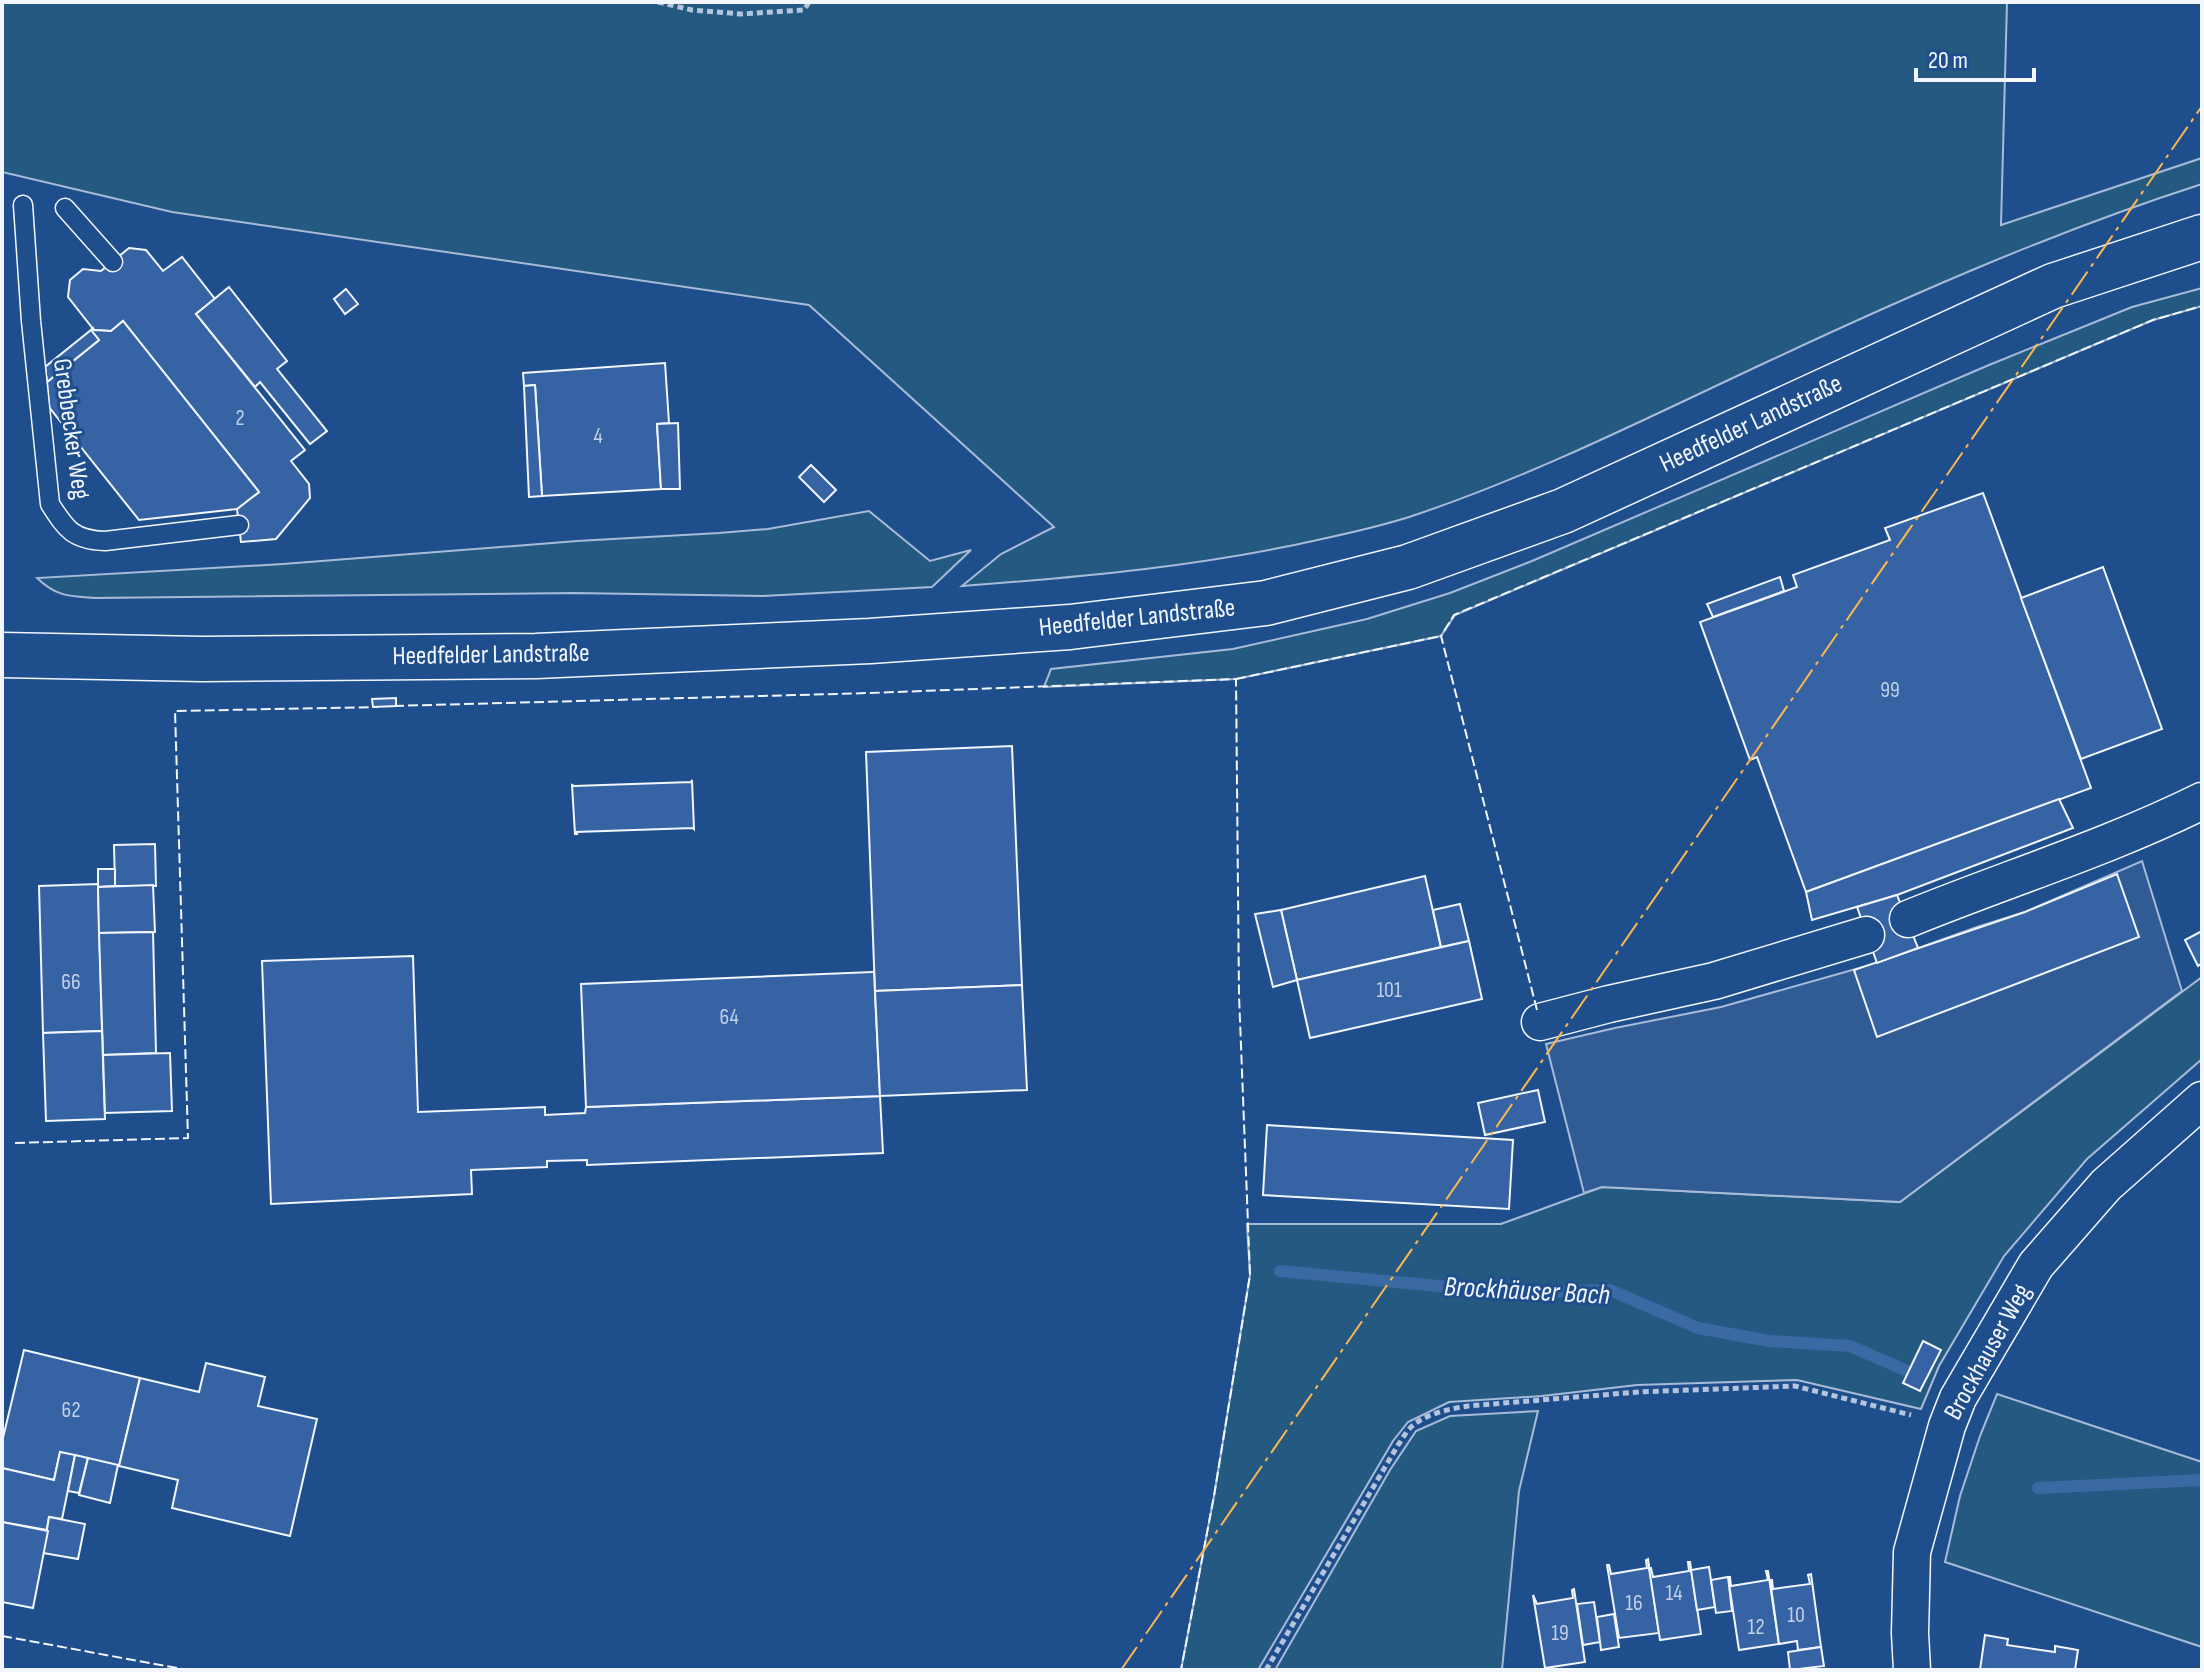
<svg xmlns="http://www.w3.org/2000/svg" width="2204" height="1672" viewBox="0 0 2204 1672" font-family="'Sofia Sans Condensed',sans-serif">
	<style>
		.green { fill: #245a82; stroke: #a8bbd7; stroke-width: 2 }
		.parking { fill: #305b95; stroke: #a8bbd7; stroke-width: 2 }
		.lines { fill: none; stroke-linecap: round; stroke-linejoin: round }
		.stream { stroke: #3b69a3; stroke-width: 12 }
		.building { fill: #3563a3; stroke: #f2f6ff; stroke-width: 2 }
		.service-casing { stroke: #f2f6ff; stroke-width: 21 }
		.minor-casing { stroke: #f2f6ff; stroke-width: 39 }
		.secondary-casing { stroke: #f2f6ff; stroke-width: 47 }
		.path { stroke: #b3c4dc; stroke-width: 5; stroke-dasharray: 6 4; stroke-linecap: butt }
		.service { stroke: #1f4e8c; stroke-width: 18 }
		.minor { stroke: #1f4e8c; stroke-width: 36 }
		.secondary { stroke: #1f4e8c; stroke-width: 44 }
		.fence { stroke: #f2f6ff; stroke-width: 2; stroke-dasharray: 10 4; stroke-linecap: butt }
		.power { stroke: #ffb74d; stroke-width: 2; stroke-dasharray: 28 6 4 6; stroke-linecap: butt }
		.labels { text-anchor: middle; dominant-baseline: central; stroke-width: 6; stroke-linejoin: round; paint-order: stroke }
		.number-label { font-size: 22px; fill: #c3d1e8 }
		.street-label { font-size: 26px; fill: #f2f6ff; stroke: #1f4e8c }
		.water-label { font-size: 28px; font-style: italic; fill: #f2f6ff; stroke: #1f4e8c }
	</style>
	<rect width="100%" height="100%" fill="#1f4e8c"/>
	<g class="green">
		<path d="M2 2H2007L2001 225 2202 158V184C2053 232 1910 295 1769 361 1653 415 1539 473 1418 514 1387 525 1354 532 1322 539 1204 566 1083 577 962 586L1001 554 1054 527 809 305 172 212 2 172Z"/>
		<polygon points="2202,288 2202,306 2153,320 1455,615 1441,636 1236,679 1044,687 1051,669 1233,649 1367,619 1450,593 1532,561 1989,365 2132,307"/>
		<path d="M869 511 930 561 971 550 932 587 763 596 574 593 95 598C69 596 57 597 37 578L283 564 577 541 719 533 768 529Z"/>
		<polygon points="2202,977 2202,1059 2087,1159 2004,1256 1939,1366 1921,1409 1797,1380 1637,1385 1542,1396 1449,1402 1408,1422 1393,1441 1258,1670 1181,1670 1214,1496 1250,1275 1247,1224 1501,1224 1602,1187 1900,1202"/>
		<polygon points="1997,1394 2202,1462 2202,1647 1945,1562 1960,1496 1980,1436"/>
		<polygon points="1538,1411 1519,1491 1502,1670 1275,1670 1390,1470 1416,1431 1450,1416"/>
	</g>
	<polygon class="parking" points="2142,861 2182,991 1900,1202 1602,1187 1584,1193 1546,1044 1615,1028 1721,1007 1877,963 1977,927 2025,912"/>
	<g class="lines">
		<g class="stream">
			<polyline points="1280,1271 1512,1293 1610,1290 1698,1328 1769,1341 1850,1346 1905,1370"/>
			<polyline points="2038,1488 2202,1480"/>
		</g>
	</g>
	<g class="building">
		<polygon points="129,248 146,250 163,271 182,257 215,299 196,314 305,450 291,461 309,484 310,498 276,539 241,542 237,509 259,492 123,321 111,331 94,330 68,297 70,280 83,269 101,271"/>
		<polygon points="229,287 287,361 277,369 327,431 310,444 260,382 255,387 196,314"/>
		<polygon points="346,289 358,304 345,314 334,299"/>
		<polygon points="123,321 259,492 237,509 139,520 49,407 47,382 99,340 91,330 93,328 94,330 111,331"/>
		<polygon points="91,330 99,340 47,382 45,367"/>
		<polygon points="665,363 669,423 657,424 661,489 542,496 535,385 524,386 523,373"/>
		<polygon points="535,385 542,496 529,497 524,386"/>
		<polygon points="678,423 680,489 661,489 657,424"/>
		<polygon points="811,465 836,490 824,502 799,477"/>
		<polygon points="1983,493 2091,788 1806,892 1757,757 1750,760 1700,622 1797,587 1793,575 1890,540 1885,528"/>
		<polygon points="2103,567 2162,729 2081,759 2021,598"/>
		<polygon points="1780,577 1784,591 1713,617 1707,604"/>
		<polygon points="396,698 396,706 373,707 372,699"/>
		<polygon points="1012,746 1022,985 875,991 866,752"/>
		<polygon points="692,780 694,829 693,828 576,832 577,834 575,834 572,785 574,786 691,782"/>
		<polygon points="2059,799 2073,828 1897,895 1812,920 1806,892"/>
		<polygon points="155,844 156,886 115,886 114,845"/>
		<polygon points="98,869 115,869 115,886 98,887"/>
		<polygon points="2117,874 2139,937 1877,1037 1854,970 2025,912"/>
		<polygon points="1425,876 1441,947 1297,980 1281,910"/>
		<polygon points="98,884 102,1031 43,1033 39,886"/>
		<polygon points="153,885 155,932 99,933 98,887"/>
		<polygon points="1897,895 1918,948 1877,963 1857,907"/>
		<polygon points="1460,904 1469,941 1441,947 1433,910"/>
		<polygon points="1281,910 1297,980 1273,987 1255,914"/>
		<polygon points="2202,931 2202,963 2198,966 2185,940"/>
		<polygon points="153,932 156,1053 103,1055 99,933"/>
		<polygon points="1469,941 1482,999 1310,1038 1297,980"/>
		<polygon points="413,956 418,1112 545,1107 545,1115 585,1113 586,1107 880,1096 883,1153 587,1165 587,1160 547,1161 547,1167 471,1170 472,1194 271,1204 262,961"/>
		<polygon points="873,972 874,972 880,1096 586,1107 581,984"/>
		<polygon points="1022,985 1027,1090 880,1096 875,991"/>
		<polygon points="102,1031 105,1119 46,1121 43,1033"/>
		<polygon points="170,1053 172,1111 105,1113 103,1055"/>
		<polygon points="1538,1090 1545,1122 1485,1135 1478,1103"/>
		<polygon points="1267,1125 1513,1140 1509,1209 1263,1195"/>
		<polygon points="1923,1341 1941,1350 1920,1391 1903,1383"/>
		<polygon points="24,1350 140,1378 119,1466 60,1452 54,1480 2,1468 2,1442"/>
		<polygon points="206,1363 265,1377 258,1406 317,1419 290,1536 172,1508 178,1480 119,1466 140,1378 199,1392"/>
		<polygon points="60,1452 75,1455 62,1519 49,1517 47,1530 2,1522 2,1468 54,1480"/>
		<polygon points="75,1455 88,1458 79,1493 68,1491"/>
		<polygon points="88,1458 118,1465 110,1503 79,1495"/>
		<polygon points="49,1517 85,1524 78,1559 43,1553"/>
		<polygon points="2,1522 48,1531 33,1608 2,1602"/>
		<polygon points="1648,1559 1659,1633 1619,1638 1607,1565 1609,1565 1611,1574 1647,1568 1646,1560"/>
		<polygon points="1688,1562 1690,1562 1701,1634 1660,1640 1649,1568 1651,1568 1653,1577 1689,1571"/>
		<polygon points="1709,1567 1715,1607 1697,1610 1691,1570"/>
		<polygon points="1766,1571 1768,1571 1779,1644 1739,1650 1728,1577 1730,1577 1731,1586 1768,1580"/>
		<polygon points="1811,1574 1821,1647 1798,1650 1797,1641 1779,1644 1770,1580 1772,1580 1773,1589 1810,1584 1808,1575"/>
		<polygon points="1728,1577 1732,1611 1716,1613 1711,1580"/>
		<polygon points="1574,1589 1585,1662 1545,1668 1533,1595 1537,1604 1573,1598 1572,1590"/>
		<polygon points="1594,1602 1600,1642 1583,1645 1577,1604"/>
		<polygon points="1614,1614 1619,1647 1601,1650 1597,1617"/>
		<polygon points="1985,1635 2008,1639 2007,1645 2055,1652 2055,1646 2078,1650 2075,1670 1980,1670"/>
		<polygon points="1821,1647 1824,1666 1790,1670 1788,1652"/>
	</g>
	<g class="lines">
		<g class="service-casing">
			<g id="service">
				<path d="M23 205 31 321 50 504C66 529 73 540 105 541L239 525"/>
				<polyline points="65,208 113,262"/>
			</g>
		</g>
		<g class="minor-casing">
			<g id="minor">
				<path d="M1908 919C2006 879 2107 848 2202 801"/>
				<polyline points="1540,1022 1609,1004 1714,981 1866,935"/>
				<polyline points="1912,1670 1910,1633 1912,1552 1947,1426 1958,1398 2036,1265 2106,1185 2202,1100"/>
			</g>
		</g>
		<g class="secondary-casing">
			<polyline id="secondary" points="2,655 202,659 536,656 870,641 1070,627 1266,603 1408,567 1563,511 2053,286 2202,237"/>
		</g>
		<g class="path">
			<polyline points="658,2 692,10 741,14 804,10 809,2"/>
			<path d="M1266 1670 1398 1445C1402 1440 1405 1433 1410 1428 1424 1414 1449 1409 1468 1406L1638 1392 1795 1386 1911 1415"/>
		</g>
		<use href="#service" class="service"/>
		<use href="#minor" class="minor"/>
		<use href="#secondary" class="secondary"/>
		<g class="fence">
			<polyline points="1236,679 1441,636"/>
			<polyline points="394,706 870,693 1236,679 1239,995 1250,1275 1214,1496 1181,1670"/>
			<polyline points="1537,1010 1441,636 1454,615 2153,320 2202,306"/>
			<polyline points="15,1143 188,1138 175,711 378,707"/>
			<polyline points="2,1636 188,1670"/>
		</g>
		<polyline class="power" points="1121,1670 2202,106"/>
	</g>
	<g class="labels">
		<g class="number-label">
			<text x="240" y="418">2</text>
			<text x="598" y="436">4</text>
			<text x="1890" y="690">99</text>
			<text x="71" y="982">66</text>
			<text x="1389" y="990">101</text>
			<text x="729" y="1017">64</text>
			<text x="71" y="1410">62</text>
			<text x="1674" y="1593">14</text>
			<text x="1634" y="1603">16</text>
			<text x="1796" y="1615">10</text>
			<text x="1756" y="1627">12</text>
			<text x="1560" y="1633">19</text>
		</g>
		<g class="street-label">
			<text transform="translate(1751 424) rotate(-25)">Heedfelder Landstraße</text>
			<text transform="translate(71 429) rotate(82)">Grebbecker Weg</text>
			<text transform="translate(1137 618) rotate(-6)">Heedfelder Landstraße</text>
			<text transform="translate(491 655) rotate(-1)">Heedfelder Landstraße</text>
			<text transform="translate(1988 1352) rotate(-61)">Brockhauser Weg</text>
		</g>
		<g class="water-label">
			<text transform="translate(1527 1291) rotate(3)">Brockhäuser Bach</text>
		</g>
	</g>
	<rect width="2204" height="1672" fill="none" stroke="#f2f6ff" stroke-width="8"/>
	<path d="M1916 68v12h118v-12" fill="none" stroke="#f2f6ff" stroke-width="4"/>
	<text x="1928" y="68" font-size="24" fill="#f2f6ff" stroke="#1f4e8c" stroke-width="6" paint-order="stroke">20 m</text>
</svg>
